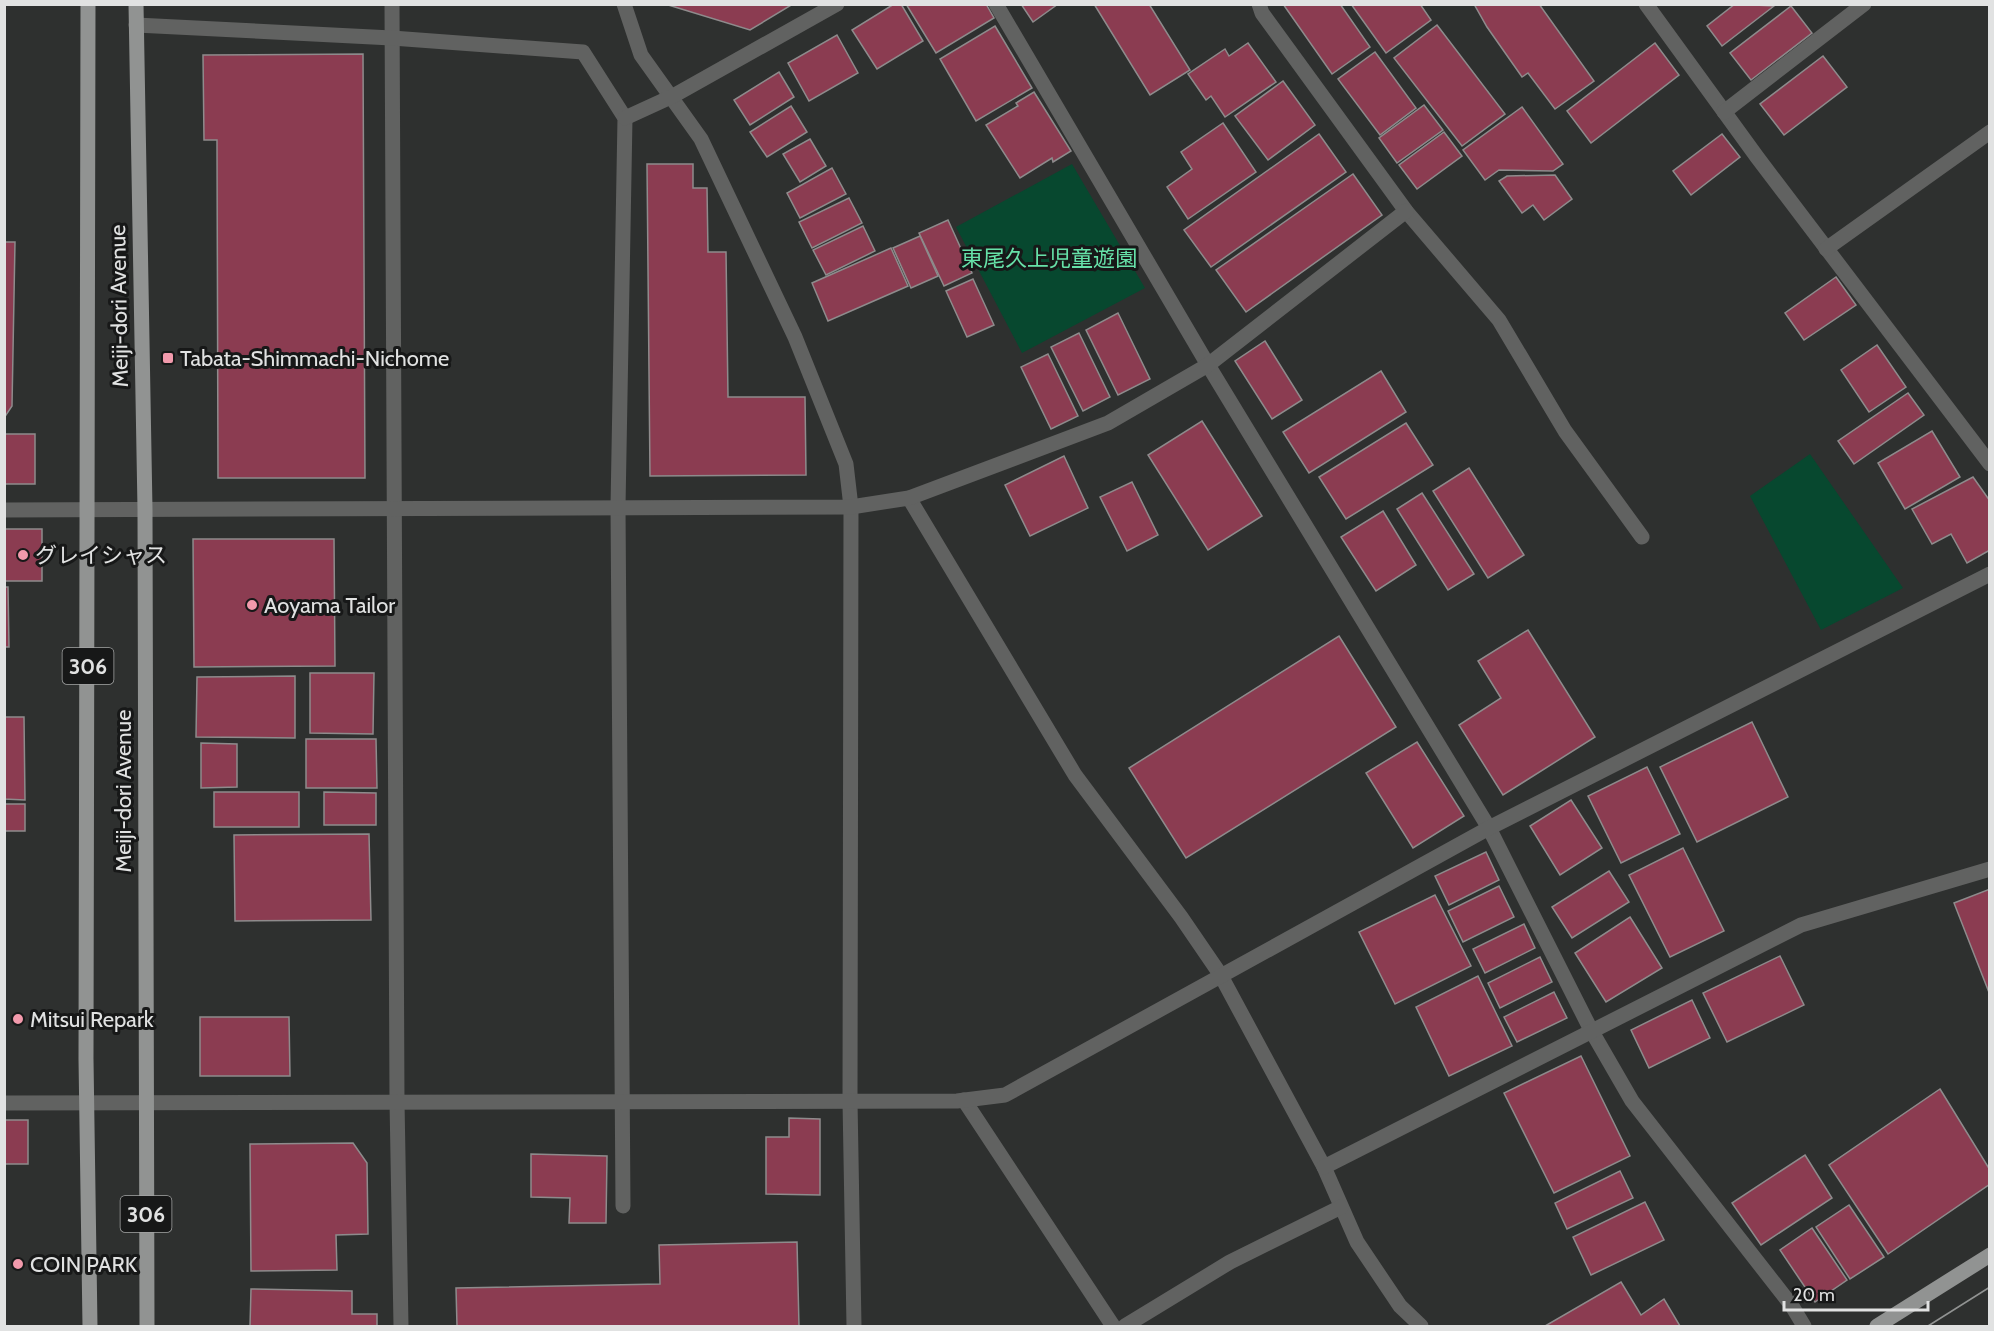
<svg xmlns="http://www.w3.org/2000/svg" width="1994" height="1331" viewBox="0 0 1994 1331" font-family="Cabin,'Noto Sans JP',sans-serif">
	<style>
		.green { fill: #07482f }
		.building { fill: #8b3c51; stroke: #8e8b8c; stroke-width: 1.5 }
		.lines { fill: none; stroke-linecap: round; stroke-linejoin: round }
		.minor { stroke: #616261; stroke-width: 15 }
		.major { stroke: #919392; stroke-width: 15 }
		.tram { stroke: #919392; stroke-width: 1.5 }
		.poi-dot { fill: #f29aac; stroke: #171818; stroke-width: 2 }
		.labels { text-anchor: middle; dominant-baseline: central; stroke-width: 6; stroke-linejoin: round; paint-order: stroke }
		.shield { fill: #171818; stroke: #a4a5a5; stroke-width: 1.5 }
		.shield-label { font-size: 21px; font-weight: bold; fill: #e1e2e2 }
		.park-label { font-size: 22px; fill: #66e1a8; stroke: #171818 }
		.street-label { font-size: 22px; fill: #e1e2e2; stroke: #171818 }
		.poi-label { font-size: 22px; fill: #e1e2e2; stroke: #171818; text-anchor: start }
	</style>
	<rect width="100%" height="100%" fill="#2e302f"/>
	<g class="green">
		<polygon points="1072,164 1145,288 1022,353 956,227"/>
		<polygon points="1810,454 1903,588 1821,630 1750,496"/>
	</g>
	<g class="building">
		<polygon points="665,4 793,4 750,30"/>
		<polygon points="894,4 901,4 923,41 877,69 852,30"/>
		<polygon points="906,4 986,4 994,18 936,53"/>
		<polygon points="1021,4 1058,4 1033,22"/>
		<polygon points="1094,4 1149,4 1190,70 1150,95"/>
		<polygon points="1283,4 1340,4 1370,47 1332,74"/>
		<polygon points="1351,4 1420,4 1431,20 1386,53"/>
		<polygon points="1474,4 1539,4 1594,81 1555,109 1528,73 1522,77 1487,27"/>
		<polygon points="1735,4 1774,6 1722,46 1707,26"/>
		<polygon points="1791,6 1812,33 1751,80 1730,53"/>
		<polygon points="1437,25 1505,114 1462,146 1394,58"/>
		<polygon points="995,26 1032,88 976,121 940,59"/>
		<polygon points="837,35 858,73 809,101 788,63"/>
		<polygon points="1248,43 1276,82 1225,117 1211,96 1206,100 1188,74 1225,49 1229,56"/>
		<polygon points="1655,43 1679,75 1591,143 1567,111"/>
		<polygon points="1375,52 1416,108 1380,135 1338,79"/>
		<polygon points="363,54 365,478 218,478 217,140 204,140 203,55"/>
		<polygon points="1823,56 1847,87 1784,135 1760,104"/>
		<polygon points="779,72 794,97 750,125 734,100"/>
		<polygon points="1283,81 1315,125 1268,160 1235,116"/>
		<polygon points="1034,92 1071,151 1053,162 1052,158 1020,178 986,125 1018,106 1016,103"/>
		<polygon points="1424,105 1443,130 1397,163 1379,138"/>
		<polygon points="791,106 807,132 767,157 750,132"/>
		<polygon points="1522,107 1563,164 1553,171 1499,170 1485,180 1463,150"/>
		<polygon points="1223,123 1256,172 1188,219 1167,187 1192,169 1181,152"/>
		<polygon points="1444,132 1462,156 1417,189 1399,165"/>
		<polygon points="1319,134 1346,172 1211,267 1184,230"/>
		<polygon points="1722,134 1740,157 1691,195 1673,171"/>
		<polygon points="810,139 826,166 800,182 783,154"/>
		<polygon points="647,164 693,164 693,188 707,188 708,252 726,252 728,397 805,397 806,475 650,476"/>
		<polygon points="832,168 846,194 800,218 787,193"/>
		<polygon points="1353,174 1382,215 1246,312 1216,270"/>
		<polygon points="1555,175 1572,199 1544,220 1533,205 1522,213 1499,181 1507,176"/>
		<polygon points="849,198 862,223 812,248 799,222"/>
		<polygon points="948,220 972,273 944,286 919,233"/>
		<polygon points="863,226 875,251 826,275 813,250"/>
		<polygon points="920,236 938,276 911,288 893,248"/>
		<polygon points="4,242 15,242 12,406 4,418"/>
		<polygon points="891,248 908,286 828,321 812,283"/>
		<polygon points="1836,277 1856,305 1804,340 1785,313"/>
		<polygon points="973,279 994,325 967,337 946,291"/>
		<polygon points="1118,313 1150,379 1118,395 1086,330"/>
		<polygon points="1079,333 1110,397 1083,411 1051,347"/>
		<polygon points="1265,341 1302,400 1272,419 1235,361"/>
		<polygon points="1877,345 1906,387 1869,412 1841,370"/>
		<polygon points="1048,354 1078,416 1051,429 1021,367"/>
		<polygon points="1381,371 1406,412 1309,473 1283,432"/>
		<polygon points="1908,393 1924,415 1854,464 1838,441"/>
		<polygon points="1202,421 1262,516 1208,550 1148,455"/>
		<polygon points="1406,423 1433,465 1346,519 1319,477"/>
		<polygon points="1932,431 1960,477 1905,509 1878,463"/>
		<rect x="4" y="434" width="31" height="50"/>
		<polygon points="1064,456 1088,508 1030,536 1005,485"/>
		<polygon points="1469,468 1524,555 1488,578 1433,491"/>
		<polygon points="1973,477 1990,501 1990,550 1967,563 1951,534 1932,544 1912,509"/>
		<polygon points="1132,482 1158,535 1127,551 1100,497"/>
		<polygon points="1422,493 1474,574 1448,590 1397,509"/>
		<polygon points="1383,511 1416,565 1376,591 1341,537"/>
		<rect x="4" y="529" width="38" height="52"/>
		<polygon points="193,539 334,539 335,666 194,667"/>
		<polygon points="4,587 8,587 9,647 4,647"/>
		<polygon points="1528,630 1595,737 1503,795 1459,725 1501,698 1478,661"/>
		<polygon points="1339,636 1396,727 1186,858 1129,768"/>
		<polygon points="310,673 374,673 373,734 310,733"/>
		<polygon points="295,676 295,738 196,737 197,677"/>
		<polygon points="4,717 24,717 25,800 4,799"/>
		<polygon points="1752,722 1788,797 1697,842 1660,767"/>
		<polygon points="306,739 376,739 377,788 306,788"/>
		<polygon points="1417,742 1464,816 1413,848 1366,773"/>
		<polygon points="201,743 237,744 237,787 201,788"/>
		<polygon points="1647,767 1680,834 1621,863 1588,796"/>
		<rect x="214" y="792" width="85" height="35"/>
		<polygon points="324,792 376,793 376,825 324,825"/>
		<polygon points="1571,800 1602,848 1560,875 1530,826"/>
		<rect x="4" y="804" width="21" height="27"/>
		<polygon points="369,834 371,920 235,921 234,835"/>
		<polygon points="1683,848 1724,931 1670,957 1629,875"/>
		<polygon points="1486,852 1499,880 1449,905 1435,876"/>
		<polygon points="1609,871 1629,902 1572,938 1552,907"/>
		<polygon points="1499,886 1514,917 1463,942 1448,911"/>
		<polygon points="1990,889 1990,995 1954,903"/>
		<polygon points="1435,895 1471,966 1395,1004 1359,932"/>
		<polygon points="1630,917 1662,968 1606,1002 1575,953"/>
		<polygon points="1524,924 1535,948 1485,973 1473,949"/>
		<polygon points="1780,956 1804,1005 1727,1042 1703,993"/>
		<polygon points="1540,957 1552,982 1500,1008 1488,983"/>
		<polygon points="1478,976 1512,1046 1449,1076 1416,1007"/>
		<polygon points="1554,992 1567,1018 1517,1042 1504,1017"/>
		<polygon points="1692,1000 1710,1038 1649,1068 1631,1030"/>
		<polygon points="200,1017 289,1017 290,1076 200,1076"/>
		<polygon points="1581,1056 1630,1156 1554,1193 1504,1093"/>
		<polygon points="1940,1089 1990,1170 1990,1184 1888,1254 1829,1165"/>
		<polygon points="789,1118 820,1119 820,1195 766,1194 766,1137 789,1137"/>
		<rect x="4" y="1120" width="24" height="44"/>
		<polygon points="353,1143 367,1163 368,1234 336,1235 337,1270 251,1271 250,1144"/>
		<polygon points="531,1154 607,1156 606,1223 569,1223 570,1198 531,1197"/>
		<polygon points="1805,1155 1832,1198 1761,1245 1732,1203"/>
		<polygon points="1620,1171 1633,1198 1567,1229 1555,1203"/>
		<polygon points="1645,1202 1664,1240 1591,1275 1573,1237"/>
		<polygon points="1849,1205 1884,1257 1850,1279 1816,1227"/>
		<polygon points="1812,1228 1847,1280 1815,1302 1780,1250"/>
		<polygon points="797,1242 799,1326 457,1326 456,1288 660,1284 659,1245"/>
		<polygon points="1621,1282 1641,1315 1664,1299 1680,1326 1545,1326"/>
		<polygon points="251,1289 352,1291 352,1314 377,1314 377,1326 250,1326"/>
	</g>
	<g class="lines">
		<g class="minor">
			<polyline points="392,4 397,1101 401,1326"/>
			<polyline points="624,4 641,55 701,139 795,337 846,464 851,507 850,1101 854,1326"/>
			<polyline points="996,4 1208,365 1489,828 1591,1030 1632,1101 1792,1306 1804,1326"/>
			<polyline points="1259,4 1262,13 1406,211 1499,320 1565,431 1642,537"/>
			<polyline points="1646,4 1757,157 1990,464"/>
			<polyline points="136,25 392,38 583,52 625,118 618,507 623,1206"/>
			<polyline points="1724,112 1864,4"/>
			<polyline points="625,118 673,96 837,4"/>
			<polyline points="1826,249 1990,132"/>
			<polyline points="909,498 1075,775 1181,917 1220,974 1324,1167 1357,1242 1400,1306 1421,1326"/>
			<polyline points="4,510 851,507 909,498 1108,423 1208,365 1406,211"/>
			<polyline points="964,1100 1113,1326"/>
			<polyline points="4,1103 957,1101 1005,1095 1489,828 1990,574"/>
			<polyline points="1324,1167 1801,925 1990,869"/>
			<polyline points="1125,1326 1230,1262 1341,1207"/>
		</g>
		<g class="major">
			<polyline points="88,4 86,1059 90,1326"/>
			<polyline points="136,4 145,509 147,1326"/>
			<polyline points="1877,1326 1990,1255"/>
		</g>
		<polyline class="tram" points="1928,1326 1990,1287"/>
	</g>
	<g class="poi-dot">
		<rect x="162" y="352" width="12" height="12" rx="3"/>
		<circle cx="23" cy="555" r="6"/>
		<circle cx="252" cy="605" r="6"/>
		<circle cx="18" cy="1019" r="6"/>
		<circle cx="18" cy="1264" r="6"/>
	</g>
	<g class="labels">
		<g class="shield">
			<rect x="62.5" y="648" width="51" height="36" rx="4.5"/>
			<rect x="120.5" y="1196" width="51" height="36" rx="4.5"/>
		</g>
		<g class="shield-label">
			<text x="88" y="666">306</text>
			<text x="146" y="1214">306</text>
		</g>
		<g class="park-label">
			<text x="1049" y="258">東尾久上児童遊園</text>
		</g>
		<g class="street-label">
			<text transform="translate(119 306) rotate(-91)">Meiji-dori Avenue</text>
			<text transform="translate(123 791) rotate(-90)">Meiji-dori Avenue</text>
		</g>
		<g class="poi-label">
			<text x="180" y="358">Tabata-Shimmachi-Nichome</text>
			<text x="35" y="555">グレイシャス</text>
			<text x="264" y="605">Aoyama Tailor</text>
			<text x="30" y="1019">Mitsui Repark</text>
			<text x="30" y="1264">COIN PARK</text>
		</g>
	</g>
	<rect width="1994" height="1331" fill="none" stroke="#e1e2e2" stroke-width="12"/>
	<path d="M1784 1301v9h144v-9" fill="none" stroke="#e1e2e2" stroke-width="3"/>
	<text x="1793" y="1301" font-size="18" fill="#e1e2e2" stroke="#171818" stroke-width="4.5" paint-order="stroke">20 m</text>
</svg>
